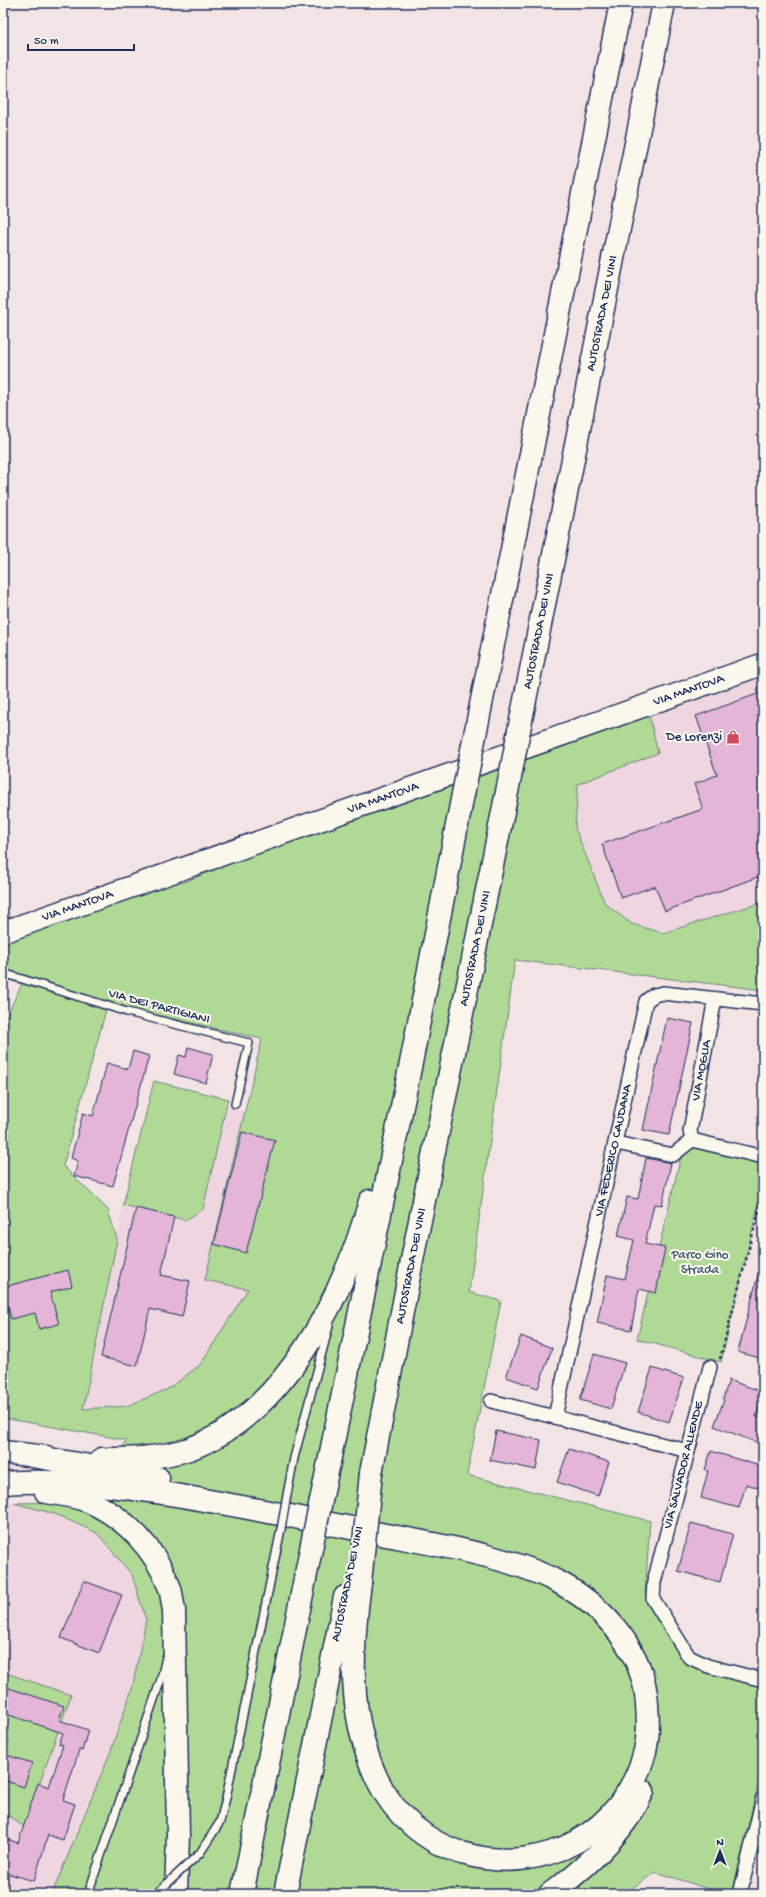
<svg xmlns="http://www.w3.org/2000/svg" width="766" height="1897" viewBox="0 0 766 1897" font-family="'Gochi Hand',sans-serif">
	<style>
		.built { fill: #efd5e0 }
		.green { fill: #b1d996; stroke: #66847a; fill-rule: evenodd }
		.building { fill: #e4b5d6; stroke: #1b2f5e }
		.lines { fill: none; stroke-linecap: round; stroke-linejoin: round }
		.lane-casing { stroke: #1b2f5e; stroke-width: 10 }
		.street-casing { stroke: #1b2f5e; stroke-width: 16 }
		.primary-casing { stroke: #1b2f5e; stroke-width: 24 }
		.highway-casing { stroke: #1b2f5e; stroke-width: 25 }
		.path { stroke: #1b2f5e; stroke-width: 2.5; stroke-dasharray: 3 3; stroke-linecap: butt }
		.lane { stroke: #fbf7ec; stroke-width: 7 }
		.street { stroke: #fbf7ec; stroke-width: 13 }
		.primary { stroke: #fbf7ec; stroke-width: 21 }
		.highway { stroke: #fbf7ec; stroke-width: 22 }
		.lane-bridge-casing { stroke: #1b2f5e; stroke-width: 10; stroke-linecap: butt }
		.highway-bridge-casing { stroke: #1b2f5e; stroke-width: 25; stroke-linecap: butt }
		.lane-bridge { stroke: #fbf7ec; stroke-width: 7 }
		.highway-bridge { stroke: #fbf7ec; stroke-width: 22 }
		.labels { text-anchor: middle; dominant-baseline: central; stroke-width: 4; stroke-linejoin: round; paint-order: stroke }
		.street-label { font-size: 13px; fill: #1b2f5e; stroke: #fbf7ec }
		.poi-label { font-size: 13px; fill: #1b2f5e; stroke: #fbf7ec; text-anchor: end }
		.park-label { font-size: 13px; fill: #405a6c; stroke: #fbf7ec }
	</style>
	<rect width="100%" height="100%" fill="#f4e3e5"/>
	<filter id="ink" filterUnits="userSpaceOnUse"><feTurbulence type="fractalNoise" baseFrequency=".025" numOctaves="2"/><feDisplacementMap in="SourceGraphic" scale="8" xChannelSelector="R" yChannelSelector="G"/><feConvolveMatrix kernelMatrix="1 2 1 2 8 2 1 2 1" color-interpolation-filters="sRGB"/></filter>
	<g filter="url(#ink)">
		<g class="built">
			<polygon points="763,673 763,902 663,933 632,924 605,904 575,828 578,784 658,753 649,715"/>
			<polygon points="227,1107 245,1111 205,1280 249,1288 200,1365 168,1389 127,1406 83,1409 123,1205 186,1220 203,1209"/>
			<polygon points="14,1503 55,1514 97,1533 132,1575 146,1620 132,1689 110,1753 52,1894 3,1894 3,1504"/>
		</g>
		<g class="green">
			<path d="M649 715 658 753 578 784 575 828 605 904 632 924 663 933 763 902V990L515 960 469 1292 501 1301 467 1475 650 1521 645 1595 687 1660 763 1681V1763L732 1894H724L656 1872 623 1894H52L110 1753 132 1689 146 1620 132 1575 97 1533 55 1514 14 1503 66 1502 100 1517 126 1440 3 1418V1023L22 984 3 978V924L165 870 182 883 410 792ZM106 1010 174 1019 262 1039 205 1280 248 1289 200 1365 168 1389 127 1406 83 1409 117 1239 108 1210 63 1166Z"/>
			<polygon points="154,1081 228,1099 203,1209 186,1220 123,1205"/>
			<polygon points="684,1143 763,1157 763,1185 721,1362 637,1339"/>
			<polygon points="3,1672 71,1695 24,1827 3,1812"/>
		</g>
		<g class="building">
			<polygon points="763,692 763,875 665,911 655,886 621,898 602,844 703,809 694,784 717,775 696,716"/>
			<polygon points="667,1018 693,1023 669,1135 643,1130"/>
			<polygon points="188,1047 213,1054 206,1083 174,1074 179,1055 186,1057"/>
			<polygon points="133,1051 149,1056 113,1186 74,1176 78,1161 71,1158 83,1113 93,1116 107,1063 128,1069"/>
			<polygon points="242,1132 275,1140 246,1253 214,1244"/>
			<polygon points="646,1158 671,1163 662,1205 654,1204 645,1244 665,1248 656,1293 639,1289 631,1330 597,1323 607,1275 625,1279 634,1240 618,1236 627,1197 638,1199"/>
			<polygon points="136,1208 174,1217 161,1275 190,1281 182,1317 150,1309 137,1366 101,1357"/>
			<polygon points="68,1270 72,1286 50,1292 59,1324 39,1329 35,1313 11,1319 3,1287"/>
			<polygon points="759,1271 763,1271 763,1359 738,1352"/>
			<polygon points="521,1336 552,1348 538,1388 506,1377"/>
			<polygon points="594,1354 625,1363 611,1409 580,1400"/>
			<polygon points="652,1368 684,1378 669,1422 638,1412"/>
			<polygon points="729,1380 763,1392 756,1417 763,1417 763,1445 714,1426 724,1400 723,1399"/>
			<polygon points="496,1431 541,1440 536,1470 490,1460"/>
			<polygon points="569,1449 609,1462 598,1496 557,1482"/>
			<polygon points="711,1451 763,1467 763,1489 746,1484 739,1508 701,1498 708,1471 705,1470"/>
			<polygon points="691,1523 733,1534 720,1582 678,1571"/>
			<polygon points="84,1581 122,1595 99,1653 61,1638"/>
			<polygon points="3,1686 64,1706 59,1720 88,1730 82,1751 79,1750 63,1800 75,1804 63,1840 48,1835 34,1881 3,1872 3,1838 18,1843 38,1783 49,1787 63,1745 59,1744 63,1733 3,1713"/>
			<polygon points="3,1754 32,1763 24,1787 3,1780"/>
		</g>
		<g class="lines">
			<g class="lane-casing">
				<g id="lane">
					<polyline points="3,973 127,1012 249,1043 235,1104"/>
					<polyline points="287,1495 294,1458 329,1326"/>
					<polyline points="200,1853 220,1822 226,1798 281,1529"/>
					<polyline points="88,1894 161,1679 166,1657"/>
				</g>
			</g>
			<g class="street-casing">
				<g id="street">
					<path id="s1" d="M692 1140 690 1131 715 999"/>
					<polyline points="692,1140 763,1157"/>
					<polyline points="616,1143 673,1155 692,1140"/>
					<polyline points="710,1367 654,1582 653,1599 689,1657 708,1666 763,1680"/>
					<polyline points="491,1401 688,1451"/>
					<path id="s2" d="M555 1417 646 1001 654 995 663 993 763 1004"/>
					<polyline points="740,1894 763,1798"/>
				</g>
			</g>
			<g class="primary-casing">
				<g id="primary">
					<path id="s3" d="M3 932 763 664"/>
				</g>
			</g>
			<g class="highway-casing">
				<g id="highway">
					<path id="s4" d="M519 730 664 3"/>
					<polyline points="473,745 621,3"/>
					<polyline points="3,1452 46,1457"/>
					<polyline points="32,1456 158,1478"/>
					<path d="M102 1459C131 1459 162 1458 189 1449 287 1413 344 1294 370 1201"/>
					<path id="s5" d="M371 1473 415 1245 510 777"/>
					<path d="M3 1483C63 1479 116 1486 175 1495 240 1506 306 1519 371 1532 430 1544 510 1555 562 1584 606 1609 644 1652 647 1704 648 1720 649 1735 645 1751 624 1832 545 1876 465 1854 426 1843 394 1815 377 1779 348 1717 351 1649 360 1583"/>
					<path d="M46 1492C60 1494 75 1496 88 1501 125 1517 155 1549 169 1586 172 1593 172 1602 174 1610L178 1835 176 1894"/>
					<polyline points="321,1501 412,1058 463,794"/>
					<polyline points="242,1894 314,1534"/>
					<polyline points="285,1894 345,1597"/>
					<path d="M550 1894C587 1867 625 1833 643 1791"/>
				</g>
			</g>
			<polyline class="path" points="720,1359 763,1195"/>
			<use href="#lane" class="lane"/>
			<use href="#street" class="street"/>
			<use href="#primary" class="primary"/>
			<use href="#highway" class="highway"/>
			<g class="lane-bridge-casing">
				<g id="lane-bridge">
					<polyline points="281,1529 287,1495"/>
					<polyline points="156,1894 200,1853"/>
				</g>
			</g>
			<g class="highway-bridge-casing">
				<g id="highway-bridge">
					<polyline points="510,777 519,730"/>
					<polyline points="463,794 473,745"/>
					<polyline points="314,1534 321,1501"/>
					<polyline points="360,1583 371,1473"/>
				</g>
			</g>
			<use href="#lane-bridge" class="lane-bridge"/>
			<use href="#highway-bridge" class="highway-bridge"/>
		</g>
	</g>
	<defs>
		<g id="shop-bare" transform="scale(1.08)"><path d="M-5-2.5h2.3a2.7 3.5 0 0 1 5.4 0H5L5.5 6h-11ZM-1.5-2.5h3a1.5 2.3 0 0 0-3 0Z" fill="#d1495b" stroke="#fbf7ec" stroke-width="2.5" paint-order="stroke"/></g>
	</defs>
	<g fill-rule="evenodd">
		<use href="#shop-bare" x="733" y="737"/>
	</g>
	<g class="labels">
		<g class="street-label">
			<text stroke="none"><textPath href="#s4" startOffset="425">AUTOSTRADA DEI VINI</textPath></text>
			<text stroke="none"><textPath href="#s4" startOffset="101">AUTOSTRADA DEI VINI</textPath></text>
			<text stroke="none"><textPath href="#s3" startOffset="727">VIA MANTOVA</textPath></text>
			<text stroke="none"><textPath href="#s3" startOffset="403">VIA MANTOVA</textPath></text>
			<text stroke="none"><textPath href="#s3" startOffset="79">VIA MANTOVA</textPath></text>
			<text stroke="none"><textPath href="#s5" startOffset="535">AUTOSTRADA DEI VINI</textPath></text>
			<text transform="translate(159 1007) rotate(15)">VIA DEI PARTIGIANI</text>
			<text stroke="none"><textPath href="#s1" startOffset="71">VIA MOGLIA</textPath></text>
			<text stroke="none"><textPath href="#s2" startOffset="273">VIA FEDERICO CAUDANA</textPath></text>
			<text stroke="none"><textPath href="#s5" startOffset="211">AUTOSTRADA DEI VINI</textPath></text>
			<text transform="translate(684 1465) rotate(-76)">VIA SALVADOR ALLENDE</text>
			<text transform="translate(348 1584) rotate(-78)">AUTOSTRADA DEI VINI</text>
		</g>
		<g class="poi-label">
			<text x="722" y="737">De Lorenzi</text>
		</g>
		<g class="park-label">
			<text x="700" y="1255">Parco Gino<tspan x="700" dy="15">Strada</tspan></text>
		</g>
	</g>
	<rect width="766" height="1897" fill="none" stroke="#fbf7ec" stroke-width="16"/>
	<rect x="8" y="8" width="750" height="1881" fill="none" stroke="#1b2f5e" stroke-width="1.5" filter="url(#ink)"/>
	<g transform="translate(720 1851)" stroke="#fbf7ec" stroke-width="3" paint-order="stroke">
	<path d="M0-3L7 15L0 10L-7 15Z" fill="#1b2f5e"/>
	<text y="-6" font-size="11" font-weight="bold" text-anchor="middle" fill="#1b2f5e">N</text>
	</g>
	<path d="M28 44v6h106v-6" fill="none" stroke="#1b2f5e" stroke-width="2"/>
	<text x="34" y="44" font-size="12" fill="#1b2f5e" stroke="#fbf7ec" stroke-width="3" paint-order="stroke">50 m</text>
</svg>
